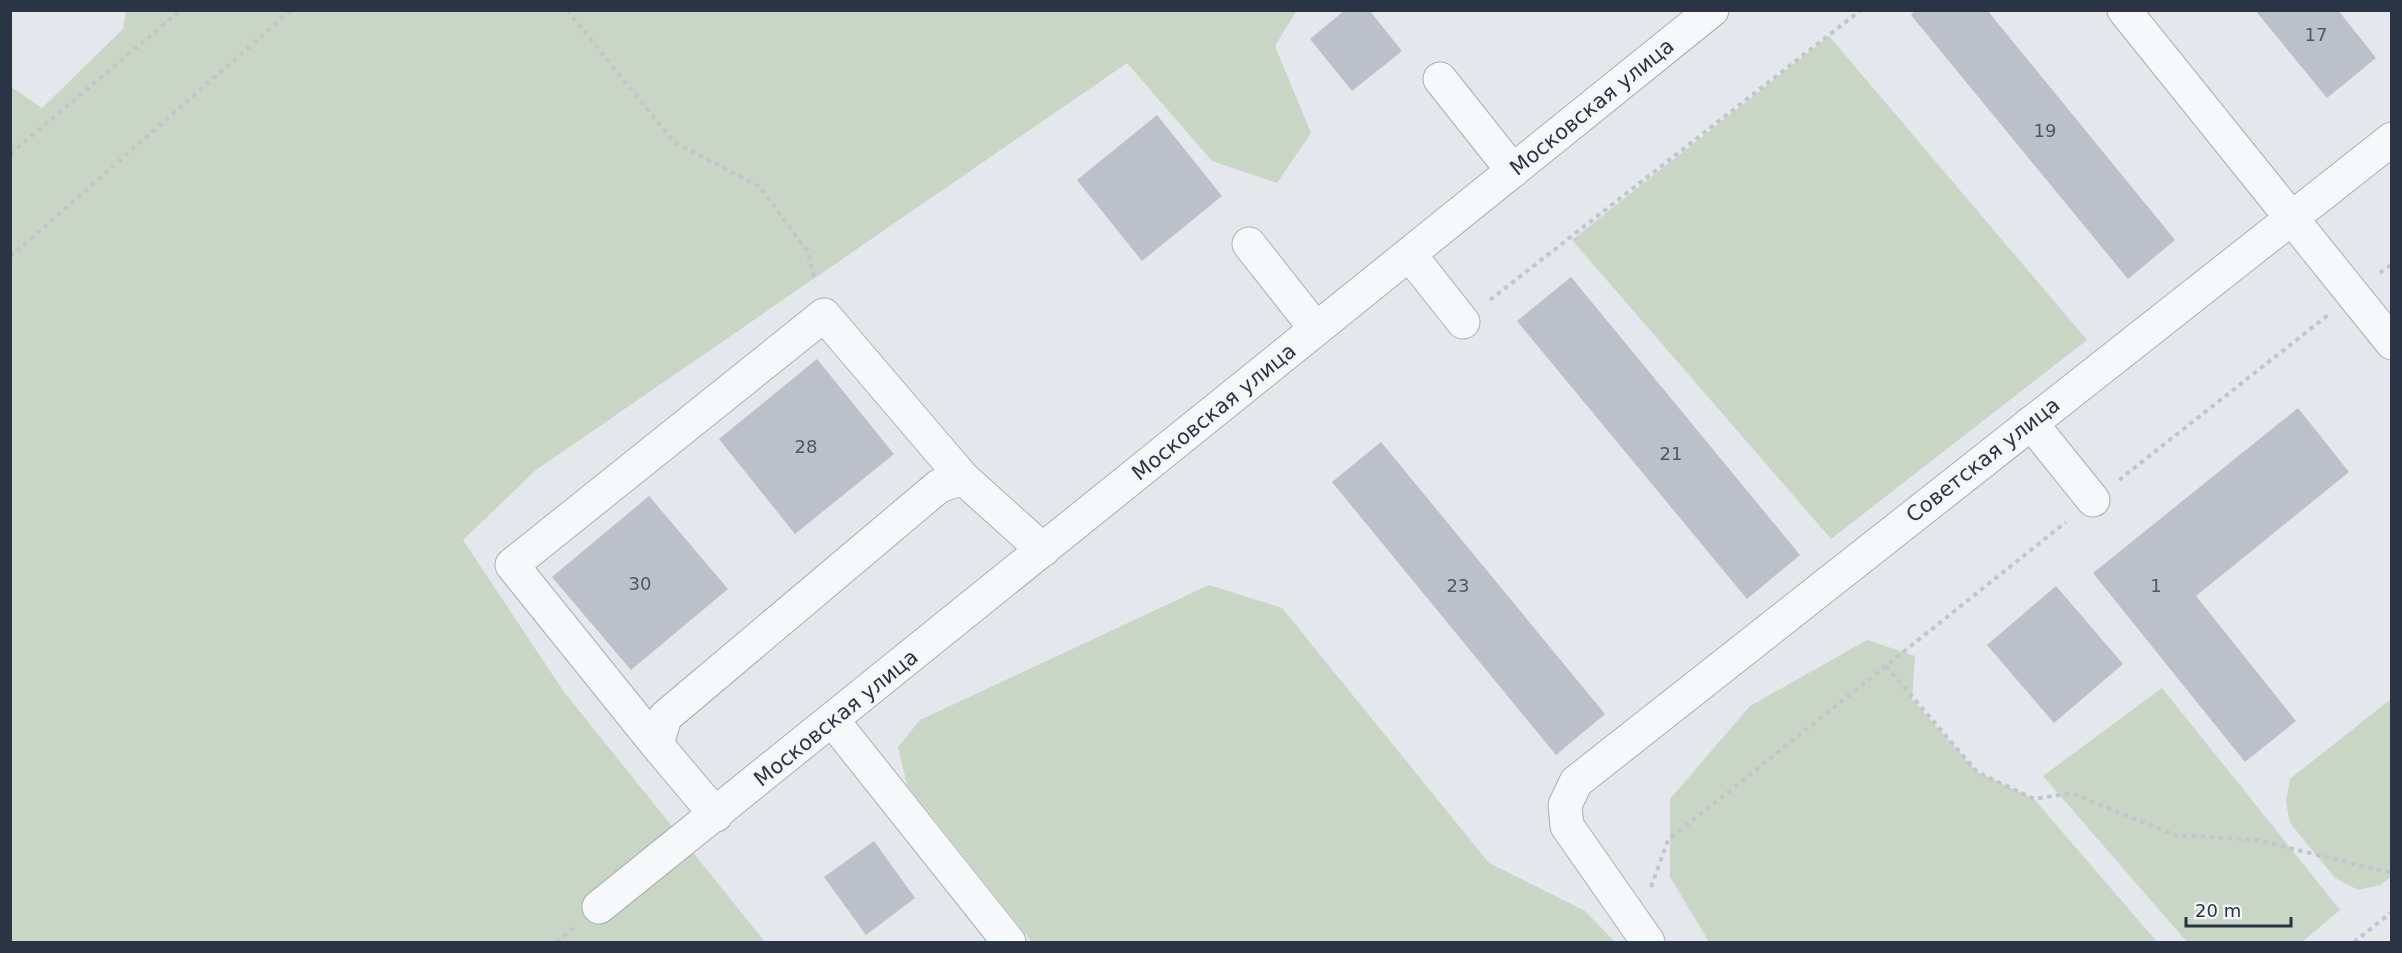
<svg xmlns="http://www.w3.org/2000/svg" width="2402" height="953" viewBox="0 0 2402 953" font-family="'DejaVu Sans',sans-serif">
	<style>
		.green { fill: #c9d6c5 }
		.building { fill: #bbc0ca }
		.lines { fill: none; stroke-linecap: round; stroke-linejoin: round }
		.minor-casing { stroke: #a9aeb7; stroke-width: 35 }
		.path { stroke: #c2c5cb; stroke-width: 4; stroke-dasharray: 4.5 4.5; stroke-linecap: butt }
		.minor { stroke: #f7f8fa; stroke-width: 33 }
		.labels { text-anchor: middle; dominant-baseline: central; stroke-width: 6; stroke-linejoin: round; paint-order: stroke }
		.number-label { font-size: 18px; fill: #4f5766 }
		.street-label { font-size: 21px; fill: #2b3445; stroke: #f4f6f9 }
	</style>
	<rect width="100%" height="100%" fill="#e4e7ec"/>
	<g class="green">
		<polygon points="1297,10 1275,46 1311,133 1277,183 1212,161 1127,63 536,470 463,540 564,692 765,942 11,942 10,86 42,108 123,29 126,11"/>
		<polygon points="1829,36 2087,340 1831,539 1572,240"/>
		<polygon points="1209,585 1282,608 1489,863 1585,911 1615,942 1032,942 907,785 898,747 920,720"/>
		<polygon points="1867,640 1915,656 1912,699 1977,772 2034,799 2157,942 1709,942 1670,877 1670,799 1750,706"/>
		<polygon points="2162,688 2340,910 2302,942 2187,942 2043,776"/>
		<polygon points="2391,699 2391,877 2380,885 2358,890 2335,878 2290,823 2286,802 2290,779"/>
	</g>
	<g class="building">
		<polygon points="1345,10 1369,10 1402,51 1352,91 1310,39"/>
		<polygon points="1916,10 1987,10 2175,240 2128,279 1911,15"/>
		<polygon points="2255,10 2338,10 2376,58 2327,98"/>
		<polygon points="1157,115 1222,196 1142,261 1077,180"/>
		<polygon points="1571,277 1800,555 1747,599 1517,321"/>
		<polygon points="817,359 894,454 795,534 719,439"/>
		<polygon points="2298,408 2349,472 2196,596 2296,721 2245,762 2093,573"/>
		<polygon points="1381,442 1605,714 1556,755 1332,482"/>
		<polygon points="649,496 728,589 631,670 552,577"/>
		<polygon points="2056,586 2123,664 2054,723 1987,645"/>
		<polygon points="874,841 915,898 866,935 824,877"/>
	</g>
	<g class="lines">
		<g class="minor-casing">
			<g id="minor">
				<polyline points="2124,10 2392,343"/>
				<polyline points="1440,79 1513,171"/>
				<polyline points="1249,244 1316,329"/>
				<polyline points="1410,255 1463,322"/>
				<polyline points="2031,423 2093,500"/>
				<polyline points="833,721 1009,942"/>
				<polyline points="657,745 512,565 824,315 963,478"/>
				<polyline points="716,815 657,745 665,717 939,486 963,478 1043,550"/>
				<polyline points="599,907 1712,10"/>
				<polyline points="1648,942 1567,826 1565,805 1576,782 2392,139"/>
			</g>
		</g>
		<g class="path">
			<polyline points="567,10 674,142 760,187 808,252 815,282"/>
			<polyline points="10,154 181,10"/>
			<polyline points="10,257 291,10"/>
			<polyline points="2380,273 2392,264"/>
			<polyline points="1490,300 1861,10"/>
			<polyline points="2119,480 2328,315"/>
			<polyline points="1886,666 1977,772 2034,799 2071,793 2175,835 2256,840 2392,873"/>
			<polyline points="1651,887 1668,840 2066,522"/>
			<polyline points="556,942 573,928"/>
			<polyline points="2354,942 2392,912"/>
		</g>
		<use href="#minor" class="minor"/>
	</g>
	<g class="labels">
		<g class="number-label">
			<text x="2316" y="34">17</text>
			<text x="2045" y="130">19</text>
			<text x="806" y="446">28</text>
			<text x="1671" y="453">21</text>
			<text x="640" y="583">30</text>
			<text x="1458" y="585">23</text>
			<text x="2156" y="585">1</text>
		</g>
		<g class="street-label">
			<text transform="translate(1592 107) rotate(-39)">Московская улица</text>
			<text transform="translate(1214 412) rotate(-39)">Московская улица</text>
			<text transform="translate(1983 460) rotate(-38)">Советская улица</text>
			<text transform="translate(836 718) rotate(-39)">Московская улица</text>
		</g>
	</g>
	<rect width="2402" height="953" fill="none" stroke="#2b3445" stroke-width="24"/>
	<path d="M2186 917v9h105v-9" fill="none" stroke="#2b3445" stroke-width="3"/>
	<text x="2195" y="917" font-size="18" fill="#2b3445" stroke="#f4f6f9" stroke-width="4.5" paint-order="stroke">20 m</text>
</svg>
